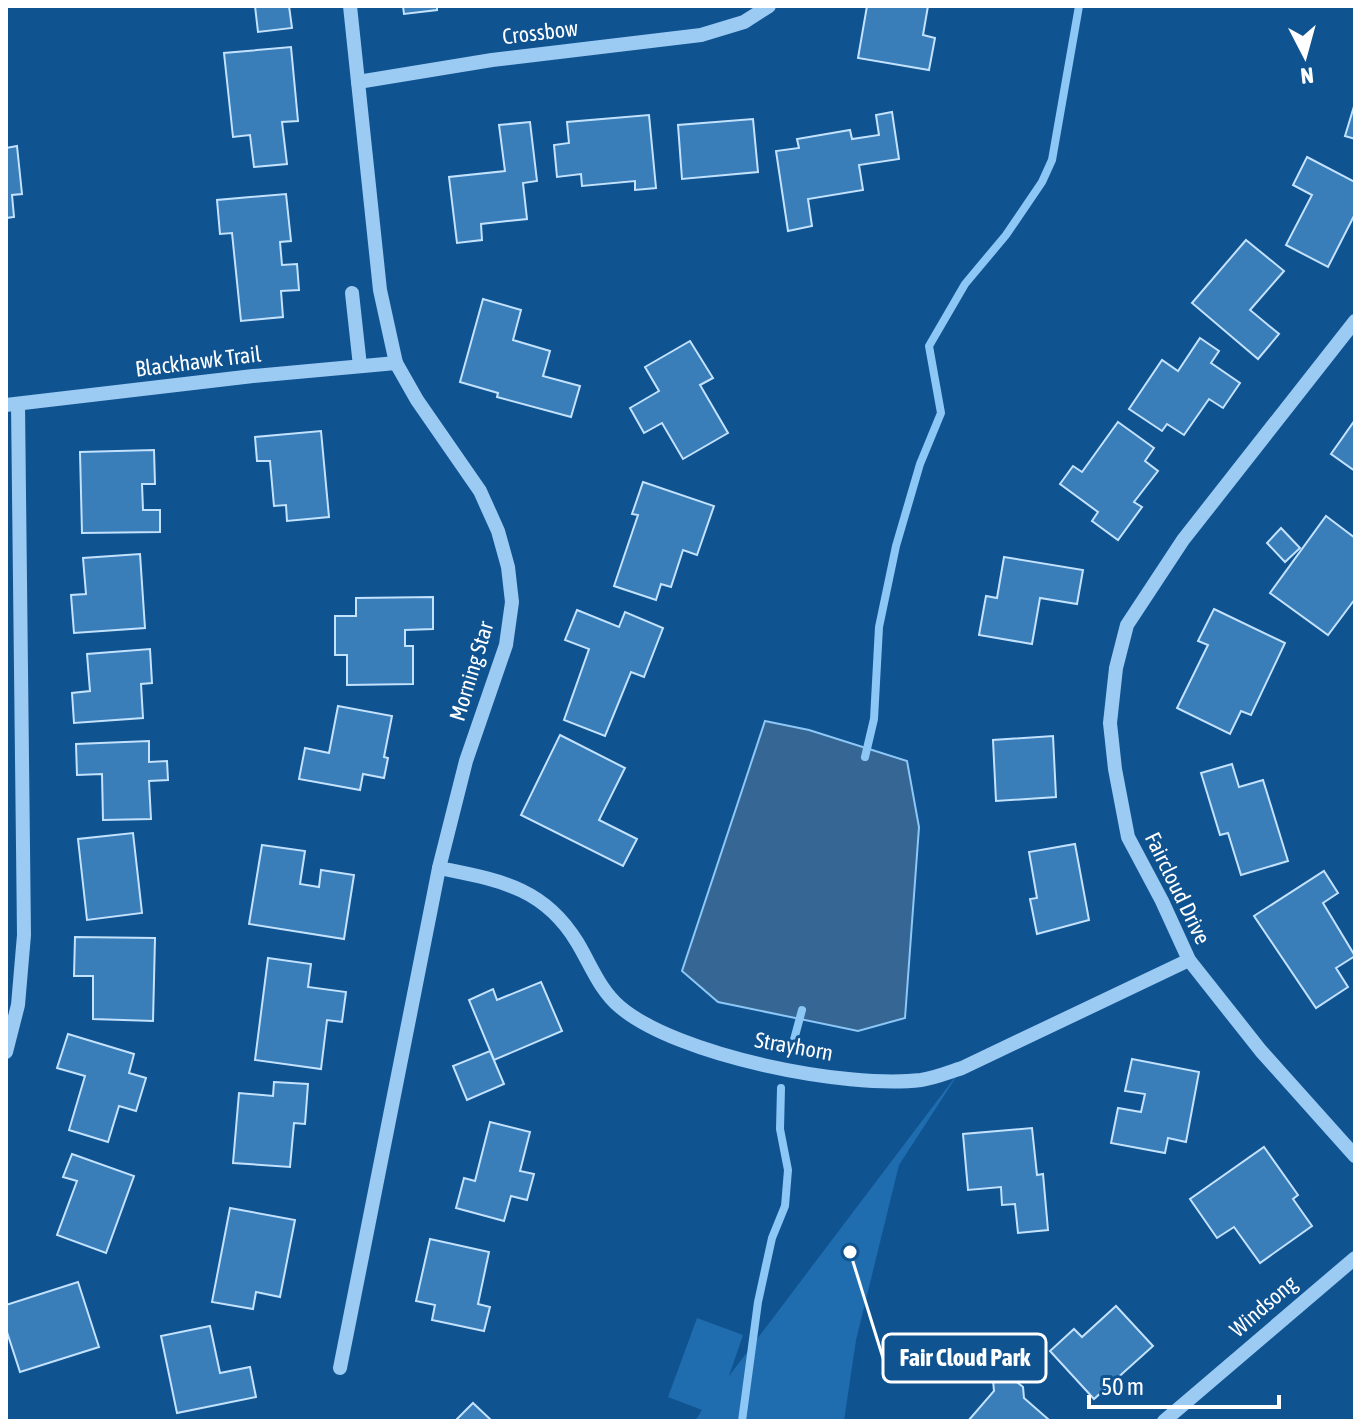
<svg xmlns="http://www.w3.org/2000/svg" width="1361" height="1427" viewBox="0 0 1361 1427" font-family="'Asap Condensed',sans-serif">
	<style>
		.green { fill: #1f6cae }
		.water { fill: #366794; stroke: #8dc7f6; stroke-width: 2 }
		.lines { fill: none; stroke-linecap: round; stroke-linejoin: round }
		.stream { stroke: #8dc7f6; stroke-width: 8 }
		.building { fill: #397db9; stroke: #c3e2fd; stroke-width: 2 }
		.minor { stroke: #9bcaf3; stroke-width: 14 }
		.labels { text-anchor: middle; dominant-baseline: central; stroke-width: 6; stroke-linejoin: round; paint-order: stroke }
		.street-label { font-size: 22px; fill: #fff; stroke: #105391 }
		.leader { fill: none; stroke: #fff; stroke-width: 3 }
		.callout-dot { fill: #fff; stroke: #105391; stroke-width: 3 }
		.callout { fill: #105391; stroke: #fff; stroke-width: 3 }
		.callout-label { font-size: 24px; text-anchor: middle; font-weight: bold; fill: #fff }
	</style>
	<rect width="100%" height="100%" fill="#105391"/>
	<polygon class="green" points="962,1068 899,1165 856,1340 844,1421 695,1421 702,1410 668,1397 697,1318 743,1335 729,1376"/>
	<polygon class="water" points="765,721 809,730 907,761 919,827 905,1018 858,1031 718,1002 682,971"/>
	<g class="lines">
		<g class="stream">
			<polyline points="865,757 874,719 879,627 896,546 920,464 941,413 929,346 965,284 1006,235 1042,182 1052,160 1079,6"/>
			<polyline points="792,1047 802,1010"/>
			<polyline points="742,1421 758,1302 772,1238 785,1206 788,1170 780,1129 781,1088"/>
		</g>
	</g>
	<g class="building">
		<polygon points="255,6 289,6 292,28 258,32"/>
		<polygon points="403,6 441,6 437,7 437,10 404,14"/>
		<polygon points="867,6 928,6 923,35 935,38 929,70 858,58"/>
		<polygon points="291,47 298,121 282,122 287,164 254,167 250,135 233,137 224,53"/>
		<polygon points="1355,103 1355,139 1345,136"/>
		<polygon points="892,112 899,159 859,165 863,190 808,199 812,226 788,231 776,151 799,148 797,139 850,130 852,139 879,135 876,115"/>
		<polygon points="649,115 656,188 635,190 635,181 582,186 581,174 557,177 554,145 569,143 567,122"/>
		<polygon points="753,119 758,172 682,179 678,125"/>
		<polygon points="530,122 537,181 523,183 527,219 481,224 482,240 457,243 449,177 505,171 499,125"/>
		<polygon points="17,146 22,194 12,195 14,217 6,218 6,148"/>
		<polygon points="1307,157 1355,182 1355,214 1328,267 1286,245 1312,195 1293,185"/>
		<polygon points="286,194 291,241 280,242 282,265 297,264 299,290 281,291 283,317 241,321 232,233 220,234 217,200"/>
		<polygon points="1246,240 1284,271 1250,310 1279,334 1258,359 1192,303"/>
		<polygon points="483,299 521,310 513,340 550,351 543,376 580,386 571,417 497,397 498,393 460,382"/>
		<polygon points="1200,338 1219,351 1211,363 1240,383 1223,408 1209,399 1184,435 1167,424 1162,431 1129,409 1162,360 1178,371"/>
		<polygon points="690,341 713,378 700,385 728,433 683,459 662,423 644,433 630,408 659,391 645,367"/>
		<polygon points="1355,420 1355,471 1331,454"/>
		<polygon points="1118,422 1154,448 1145,461 1158,471 1134,502 1142,507 1118,540 1092,521 1098,512 1060,484 1073,466 1082,472"/>
		<polygon points="321,431 329,517 287,521 286,505 274,506 270,461 257,461 255,437"/>
		<polygon points="154,450 155,484 142,484 143,510 160,510 160,532 82,533 80,452"/>
		<polygon points="643,482 714,506 697,555 683,550 671,587 661,584 656,600 614,586 638,515 632,514"/>
		<polygon points="1326,516 1355,538 1355,599 1328,635 1270,593"/>
		<polygon points="1281,528 1300,548 1285,562 1267,543"/>
		<polygon points="140,554 145,628 74,633 71,595 86,594 83,558"/>
		<polygon points="1004,557 1083,570 1077,604 1040,598 1032,644 979,635 986,596 997,598"/>
		<polygon points="433,597 433,629 405,630 405,646 413,646 413,684 347,685 347,655 335,655 335,616 356,616 356,598"/>
		<polygon points="1214,609 1285,643 1251,715 1241,711 1230,734 1177,708 1208,645 1198,641"/>
		<polygon points="577,610 619,627 625,612 663,628 644,677 631,672 605,736 564,720 589,649 565,640"/>
		<polygon points="150,649 152,683 141,684 143,718 74,723 72,693 90,691 87,654"/>
		<polygon points="338,706 392,716 384,757 388,758 384,778 363,774 360,790 299,779 305,748 329,753"/>
		<polygon points="560,735 625,768 599,820 637,839 623,866 521,815"/>
		<polygon points="1053,736 1056,797 996,801 993,740"/>
		<polygon points="149,741 149,762 167,761 168,780 149,781 151,819 103,820 102,774 77,775 76,744"/>
		<polygon points="1232,764 1239,787 1263,780 1288,861 1241,875 1228,833 1220,835 1201,773"/>
		<polygon points="133,833 142,913 87,920 78,839"/>
		<polygon points="1075,844 1089,920 1037,934 1030,899 1037,898 1029,852"/>
		<polygon points="262,845 305,851 300,884 319,887 321,870 354,875 344,939 249,924"/>
		<polygon points="1324,871 1338,893 1323,903 1355,956 1336,968 1348,987 1316,1008 1254,916"/>
		<polygon points="75,937 155,938 153,1021 93,1019 93,976 74,976"/>
		<polygon points="268,958 311,964 308,987 346,992 342,1022 327,1020 321,1069 255,1060"/>
		<polygon points="541,982 562,1031 494,1060 469,1000 493,989 497,1000"/>
		<polygon points="68,1034 134,1054 129,1073 146,1078 136,1111 119,1106 108,1142 69,1130 85,1076 57,1068"/>
		<polygon points="490,1051 504,1084 467,1100 453,1066"/>
		<polygon points="1132,1059 1199,1072 1186,1142 1168,1138 1165,1153 1111,1143 1118,1108 1141,1112 1145,1094 1125,1091"/>
		<polygon points="274,1082 308,1084 305,1124 294,1123 290,1167 233,1163 239,1093 273,1096"/>
		<polygon points="490,1122 530,1132 520,1171 534,1174 527,1200 511,1196 504,1221 456,1208 464,1178 475,1181"/>
		<polygon points="1032,1128 1037,1175 1043,1174 1048,1230 1018,1233 1015,1204 1002,1205 1001,1187 968,1190 963,1134"/>
		<polygon points="1264,1147 1298,1195 1293,1199 1312,1226 1260,1263 1234,1227 1217,1238 1190,1199"/>
		<polygon points="72,1154 134,1176 106,1253 57,1235 77,1181 63,1177"/>
		<polygon points="230,1208 295,1220 280,1297 256,1292 253,1309 212,1302"/>
		<polygon points="430,1239 489,1252 478,1304 490,1307 484,1331 432,1320 435,1305 416,1301"/>
		<polygon points="78,1282 99,1347 20,1372 6,1329 6,1305"/>
		<polygon points="1116,1306 1153,1346 1094,1399 1050,1351 1074,1329 1082,1337"/>
		<polygon points="210,1326 220,1373 250,1367 256,1397 177,1413 161,1336"/>
		<polygon points="1002,1370 1023,1387 1024,1398 1048,1419 1046,1421 968,1421 994,1391 993,1380"/>
		<polygon points="473,1403 492,1421 455,1421"/>
	</g>
	<g class="lines">
		<g class="minor">
			<polyline points="358,82 492,60 701,35 744,22 769,6"/>
			<polyline points="352,293 360,366"/>
			<polyline points="1355,321 1183,540 1127,625 1116,668 1110,723 1115,769 1128,837 1162,901 1189,960 1261,1051 1355,1156"/>
			<polyline points="6,405 253,376 396,363"/>
			<path d="M439 868C497 880 543 886 577 942 591 965 599 989 620 1007 678 1056 846 1089 921 1080 935 1078 949 1072 962 1068L1189 960"/>
			<polyline points="6,1052 18,1005 24,935 18,404"/>
			<polyline points="340,1368 439,868 466,761 506,645 512,602 508,567 498,531 480,491 417,400 396,363 380,290 350,6"/>
			<polyline points="1164,1421 1355,1258"/>
		</g>
	</g>
	<g class="labels">
		<g class="street-label">
			<text transform="translate(540 32) rotate(-7)">Crossbow</text>
			<text transform="translate(198 361) rotate(-7)">Blackhawk Trail</text>
			<text transform="translate(471 671) rotate(-73)">Morning Star</text>
			<text transform="translate(1178 888) rotate(64)">Faircloud Drive</text>
			<text transform="translate(794 1046) rotate(10)">Strayhorn</text>
			<text transform="translate(1263 1306) rotate(-41)">Windsong</text>
		</g>
	</g>
	<path class="leader" d="M850 1252L883 1358"/>
	<circle class="callout-dot" cx="850" cy="1252" r="8"/>
	<rect class="callout" x="883" y="1334" width="163" height="48" rx="8"/>
	<g class="callout-label">
		<text x="965" y="1366">Fair Cloud Park</text>
	</g>
	<rect width="1361" height="1427" fill="none" stroke="#ffffff" stroke-width="16"/>
	<g transform="translate(1305 56) rotate(174)" stroke="#105391" stroke-width="6" paint-order="stroke">
	<path d="M0-6L14 30L0 20L-14 30Z" fill="#ffffff"/>
	<text y="-12" font-size="22" font-weight="bold" text-anchor="middle" fill="#ffffff">N</text>
	</g>
	<path d="M1089 1395v12h190v-12" fill="none" stroke="#ffffff" stroke-width="4"/>
	<text x="1101" y="1395" font-size="24" fill="#ffffff" stroke="#105391" stroke-width="6" paint-order="stroke">50 m</text>
</svg>
